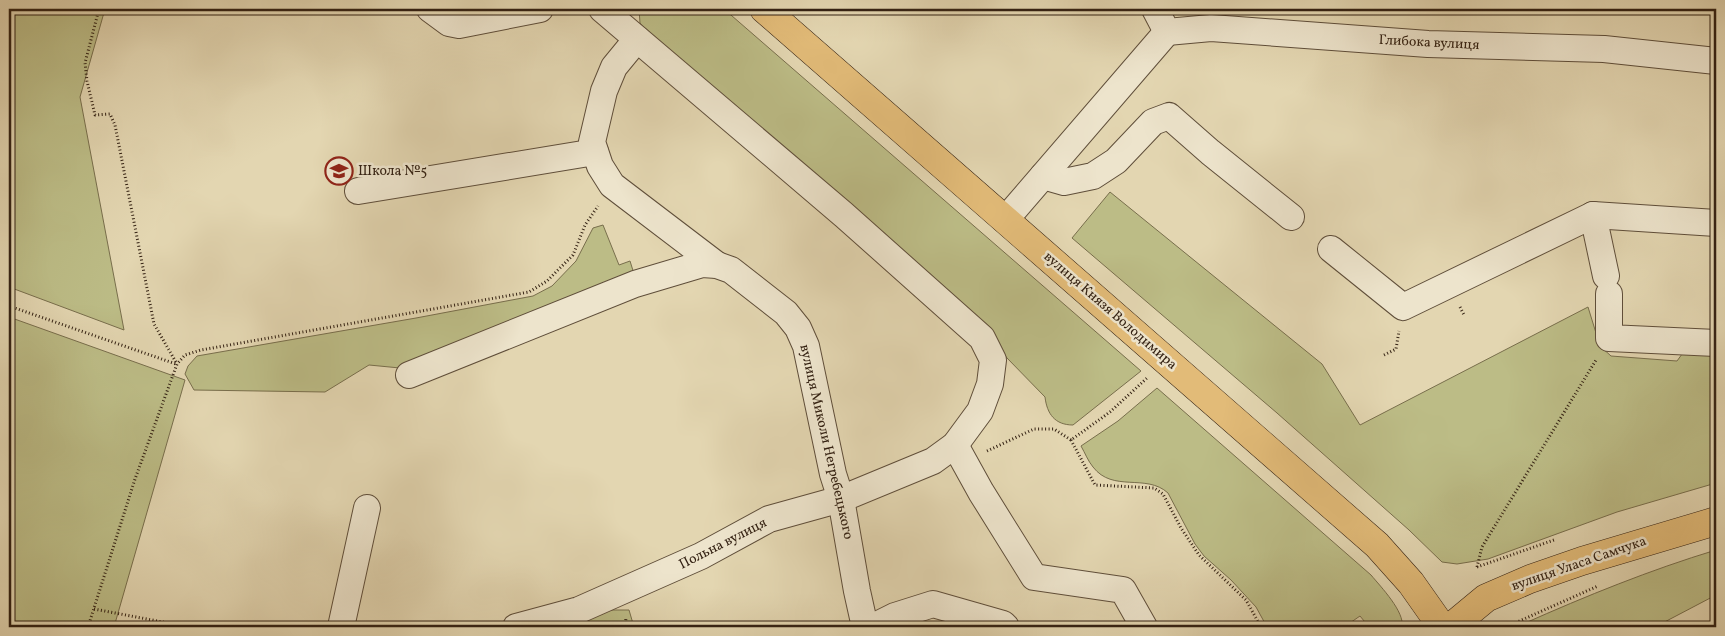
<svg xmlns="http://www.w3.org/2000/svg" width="1725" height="636" viewBox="0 0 1725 636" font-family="Vollkorn,serif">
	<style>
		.green { fill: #bcbc86; stroke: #786e4c }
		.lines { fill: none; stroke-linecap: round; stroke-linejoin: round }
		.minor-casing { stroke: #5f4e3a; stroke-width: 28 }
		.major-casing { stroke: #332113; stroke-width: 29 }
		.path { stroke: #332113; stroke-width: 3; stroke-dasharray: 1 2.5; stroke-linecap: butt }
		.minor { stroke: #ede4cc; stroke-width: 26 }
		.major { stroke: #e2bb78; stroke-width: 28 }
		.labels { text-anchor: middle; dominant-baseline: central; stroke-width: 5; stroke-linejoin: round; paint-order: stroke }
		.street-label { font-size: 14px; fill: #332113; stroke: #ede4cc }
		.poi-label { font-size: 14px; fill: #332113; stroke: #ede4cc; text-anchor: start }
	</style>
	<rect width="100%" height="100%" fill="#e3d6b1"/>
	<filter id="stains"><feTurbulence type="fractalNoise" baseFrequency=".004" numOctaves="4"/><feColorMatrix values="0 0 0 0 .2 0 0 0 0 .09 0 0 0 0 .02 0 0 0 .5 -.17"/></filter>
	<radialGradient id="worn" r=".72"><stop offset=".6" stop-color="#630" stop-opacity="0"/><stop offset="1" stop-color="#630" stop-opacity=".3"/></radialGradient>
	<g class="green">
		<polygon points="9,9 105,9 80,97 124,330 9,287"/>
		<path d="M639 9H724L1141 371 1073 425C1055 425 1047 414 1045 397L1007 358 985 329 649 36 640 23Z"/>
		<polygon points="1110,192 1322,364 1360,425 1588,307 1600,346 1611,356 1677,361 1685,350 1716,353 1716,483 1617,512 1488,559 1457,564 1442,562 1409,530 1277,413 1072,238"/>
		<polygon points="603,225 619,265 630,261 635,277 400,368 369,365 325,392 194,390 185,374 188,366 197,356 416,318 533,296 552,286 576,261 593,228"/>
		<polygon points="9,317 185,380 114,627 9,627"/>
		<path d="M1157 388 1371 575C1381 587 1405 612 1402 627H1369L1360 616 1344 627H1267L1256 607 1231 580 1204 556 1195 544 1168 493C1146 473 1113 493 1093 467 1088 461 1085 453 1081 446L1118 421Z"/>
		<path d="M1716 550V595L1655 627H1525L1523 624C1586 596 1650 570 1716 550Z"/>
		<polygon points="592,610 629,610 634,627 569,627"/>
	</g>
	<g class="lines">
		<g class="minor-casing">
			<g id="minor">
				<polyline points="430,9 449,23 459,25 540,9"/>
				<polyline points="1155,9 1167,32 1211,28 1428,44 1604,49 1716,61"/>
				<polyline points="637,39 614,67 604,91 592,142 600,166 612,185 717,265"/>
				<polyline points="1043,176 1064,182 1093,176 1116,161 1153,122 1169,116 1210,152 1291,217"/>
				<polyline points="358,191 595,152"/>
				<polyline points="1593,215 1606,276"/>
				<polyline points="1005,220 1167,32"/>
				<polyline points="1331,249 1403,307 1593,215 1716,223"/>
				<polyline points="1609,294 1609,338 1716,343"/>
				<polyline points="409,375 635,284 702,264 717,265 731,270 786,313 798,328 806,346 833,474 841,499 857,591 865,627"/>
				<polyline points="955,445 981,492 1034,577 1123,590 1144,627"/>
				<polyline points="341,627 367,508"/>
				<polyline points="516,627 579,610 701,556 769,519 841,499 933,461 955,445 980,411 990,384 993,360 982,338 844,215 602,9"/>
				<polyline points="873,627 895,616 933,604 1003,624 1006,627"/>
			</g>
		</g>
		<g class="major-casing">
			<g id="major">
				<polyline points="764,9 1377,545 1411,583 1442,627"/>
				<polyline points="1451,627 1486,598 1530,579 1582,561 1716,521"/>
			</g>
		</g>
		<g class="path">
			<polyline points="99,9 85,63 87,81 95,115 110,114 115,125 154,324 177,364"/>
			<polyline points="9,306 176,364"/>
			<polyline points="1460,307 1464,315"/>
			<polyline points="1384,355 1396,349 1399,331"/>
			<polyline points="1071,440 1095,485 1154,488 1163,494 1181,528 1199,555 1246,600 1261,627"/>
			<polyline points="987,451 1034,429 1054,429 1071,440 1110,412 1147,378"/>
			<polyline points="1477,567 1482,547 1596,360"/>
			<polyline points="1477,567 1554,540"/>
			<polyline points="94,609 189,627"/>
			<polyline points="88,627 135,479 173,375 177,364 185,355 201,350 529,292 547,281 573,255 585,225 598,206"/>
			<polyline points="625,627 626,618"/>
			<polyline points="1506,627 1598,586"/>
		</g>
		<use href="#minor" class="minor"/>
		<use href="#major" class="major"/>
	</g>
	<defs>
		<g id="school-ring" transform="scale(1.4375)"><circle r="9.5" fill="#ede4cc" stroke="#8f2418" stroke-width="1.5"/><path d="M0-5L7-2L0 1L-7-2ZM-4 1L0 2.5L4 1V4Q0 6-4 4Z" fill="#8f2418"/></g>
	</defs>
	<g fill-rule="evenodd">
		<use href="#school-ring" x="339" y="171"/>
	</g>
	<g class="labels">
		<g class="street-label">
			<text transform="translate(1429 43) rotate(3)">Глибока вулиця</text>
			<text transform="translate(1110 311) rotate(41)">вулиця Князя Володимира</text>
			<text transform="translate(826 442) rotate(77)">вулиця Миколи Негребецького</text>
			<text transform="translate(723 544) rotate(-27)">Польна вулиця</text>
			<text transform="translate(1579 564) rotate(-19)">вулиця Уласа Самчука</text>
		</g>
		<g class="poi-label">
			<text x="358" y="171">Школа №5</text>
		</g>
	</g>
	<rect width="1725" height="636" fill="none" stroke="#e3d6b1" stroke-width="30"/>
	<rect x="10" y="10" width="1705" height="616" fill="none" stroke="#332113" stroke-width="2.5"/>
	<rect x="15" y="15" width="1695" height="606" fill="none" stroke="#332113"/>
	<rect width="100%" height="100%" filter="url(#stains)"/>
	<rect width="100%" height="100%" fill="url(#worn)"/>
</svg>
